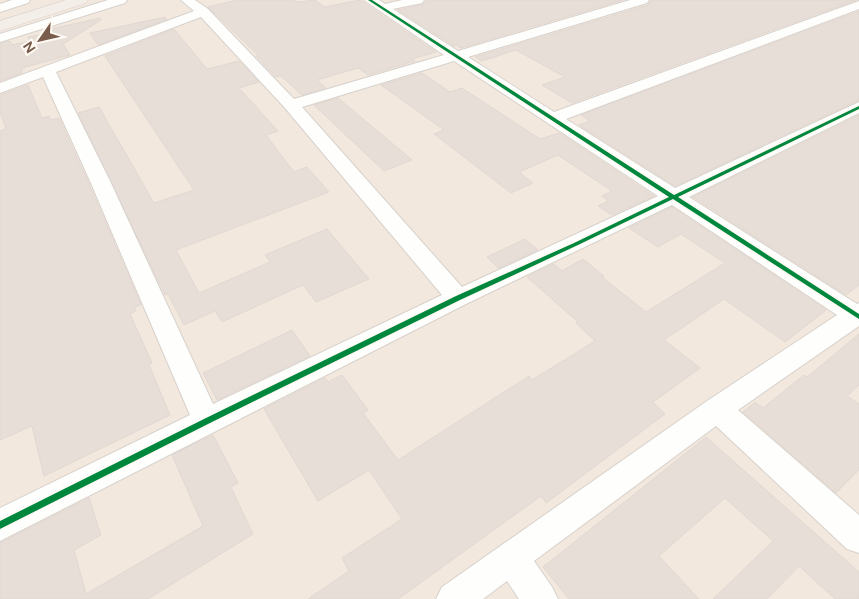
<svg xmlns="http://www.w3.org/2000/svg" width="859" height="599" viewBox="0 0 859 599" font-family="'DM Sans',sans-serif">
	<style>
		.residential { fill: #f2e8de }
		.building { fill: #e6ded7; stroke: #e2d8d2 }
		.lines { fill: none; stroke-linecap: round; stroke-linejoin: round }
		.minor-casing { stroke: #d7d1cb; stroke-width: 2 }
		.primary-casing { stroke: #dad1cc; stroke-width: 1 }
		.minor { fill: #fefefd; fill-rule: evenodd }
		.primary { fill: #f3eee8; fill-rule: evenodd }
		.cycleway-casing { stroke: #fffaf3; stroke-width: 3 }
		.cycleway { fill: #00873e; fill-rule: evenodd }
	</style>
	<rect width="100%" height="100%" fill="#f9f5f0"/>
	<rect class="residential" x="0" y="0" width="859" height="599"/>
	<g class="building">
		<polygon points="237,0 294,0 297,2 315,0 325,7 360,0 436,52 412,59 415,61 368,75 358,68 317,80 326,88 302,95 281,76 276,77 256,56 259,56 208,7"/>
		<polygon points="427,0 623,0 461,48 456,45 454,46 398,10 422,5"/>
		<polygon points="651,0 856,0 572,103 542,85 565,77 516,50 482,61 475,57 648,5"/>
		<polygon points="859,11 859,100 675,186 579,125 590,121 581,115"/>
		<polygon points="165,17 167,19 98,45 90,33"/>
		<polygon points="100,18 101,20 63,44 70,55 22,68 22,73 0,81 0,44 10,41 12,45 30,41 28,37 44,34 42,31"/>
		<polygon points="174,29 207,69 239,61 259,82 239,88 278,131 266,135 294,172 307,167 329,192 176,250 199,293 270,262 265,255 327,229 369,279 316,302 303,285 222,322 215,311 184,325 168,294 165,295 78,113 99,107 154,203 194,190 105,56"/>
		<polygon points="422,73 450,92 462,88 540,139 559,133 654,196 612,215 598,206 608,201 602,196 612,191 558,155 519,172 533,183 511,193 434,134 444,130 381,85"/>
		<polygon points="28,85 42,118 49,116 51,120 59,118 88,182 141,305 134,307 136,311 130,314 152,363 149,365 170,415 44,476 32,426 0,440 0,131 6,129 0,112 0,95"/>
		<polygon points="338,98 412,160 384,171 314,105"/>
		<polygon points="859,115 859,285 846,295 693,197"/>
		<polygon points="672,207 826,310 785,342 724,299 664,340 700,368 653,402 665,414 546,503 541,496 398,599 308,599 349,571 342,558 402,519 369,470 318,501 264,409 325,378 328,382 342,375 368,410 363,413 398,460 529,376 532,380 595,341 576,323 578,322 527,277 554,264 562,271 583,259 604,276 602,277 646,312 725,263 681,234 658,247 629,228"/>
		<polygon points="525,239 538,250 498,268 487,257"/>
		<polygon points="292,330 310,356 217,400 203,373"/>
		<polygon points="859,334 859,385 847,396 859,404 859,470 836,493 743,412 755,402 763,408 804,375 807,377"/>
		<polygon points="213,435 238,483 231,487 253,534 148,599 0,599 0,543 89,498 101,535 74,550 86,594 203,526 172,455"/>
		<polygon points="706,437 859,572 859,599 835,599 799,566 767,599 713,599 773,541 725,498 659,556 699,599 569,599 543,567"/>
	</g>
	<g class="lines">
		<g class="minor-casing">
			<g id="minor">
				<polygon points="12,0 30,0 28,3 0,12 0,4"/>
				<polygon points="108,0 127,0 125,3 0,42 0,34"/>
				<path d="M181 0H195L208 9 294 99 444 55 364 0H379L385 4 402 0H424L422 3 393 9 458 51 630 0H649L647 3 468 57 554 112 859 1V9L566 119 675 188 859 102V113L689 197 857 304 859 303V326L738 410 859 515V553L847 549 716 426 534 561 552 587 558 599H519L507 581 483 599H436L442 587 707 401 837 315 672 205 466 304 0 541V508L190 415 90 181 43 77 0 93V83L194 11ZM201 17 285 108 442 295 213 404 110 181 56 72ZM454 61 658 196 462 287 302 107Z"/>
			</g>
		</g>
		<g class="primary-casing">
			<polygon id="primary" points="66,0 88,0 86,3 0,31 0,21"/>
		</g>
		<use href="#minor" class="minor"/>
		<use href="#primary" class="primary"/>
		<g class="cycleway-casing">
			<polygon id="cycleway" points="368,0 372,0 674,195 859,106 859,109 678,197 859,314 859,319 673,199 578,245 460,300 210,423 0,529 0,521 204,419 456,296 574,243 669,197"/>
		</g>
		<use href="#cycleway" class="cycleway"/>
	</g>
	<g transform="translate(40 40) rotate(236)" stroke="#fffaf3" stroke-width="4" paint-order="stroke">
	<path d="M0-4L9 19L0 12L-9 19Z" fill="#7a5c4d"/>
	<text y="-8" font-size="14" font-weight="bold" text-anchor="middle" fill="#7a5c4d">N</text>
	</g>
</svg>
